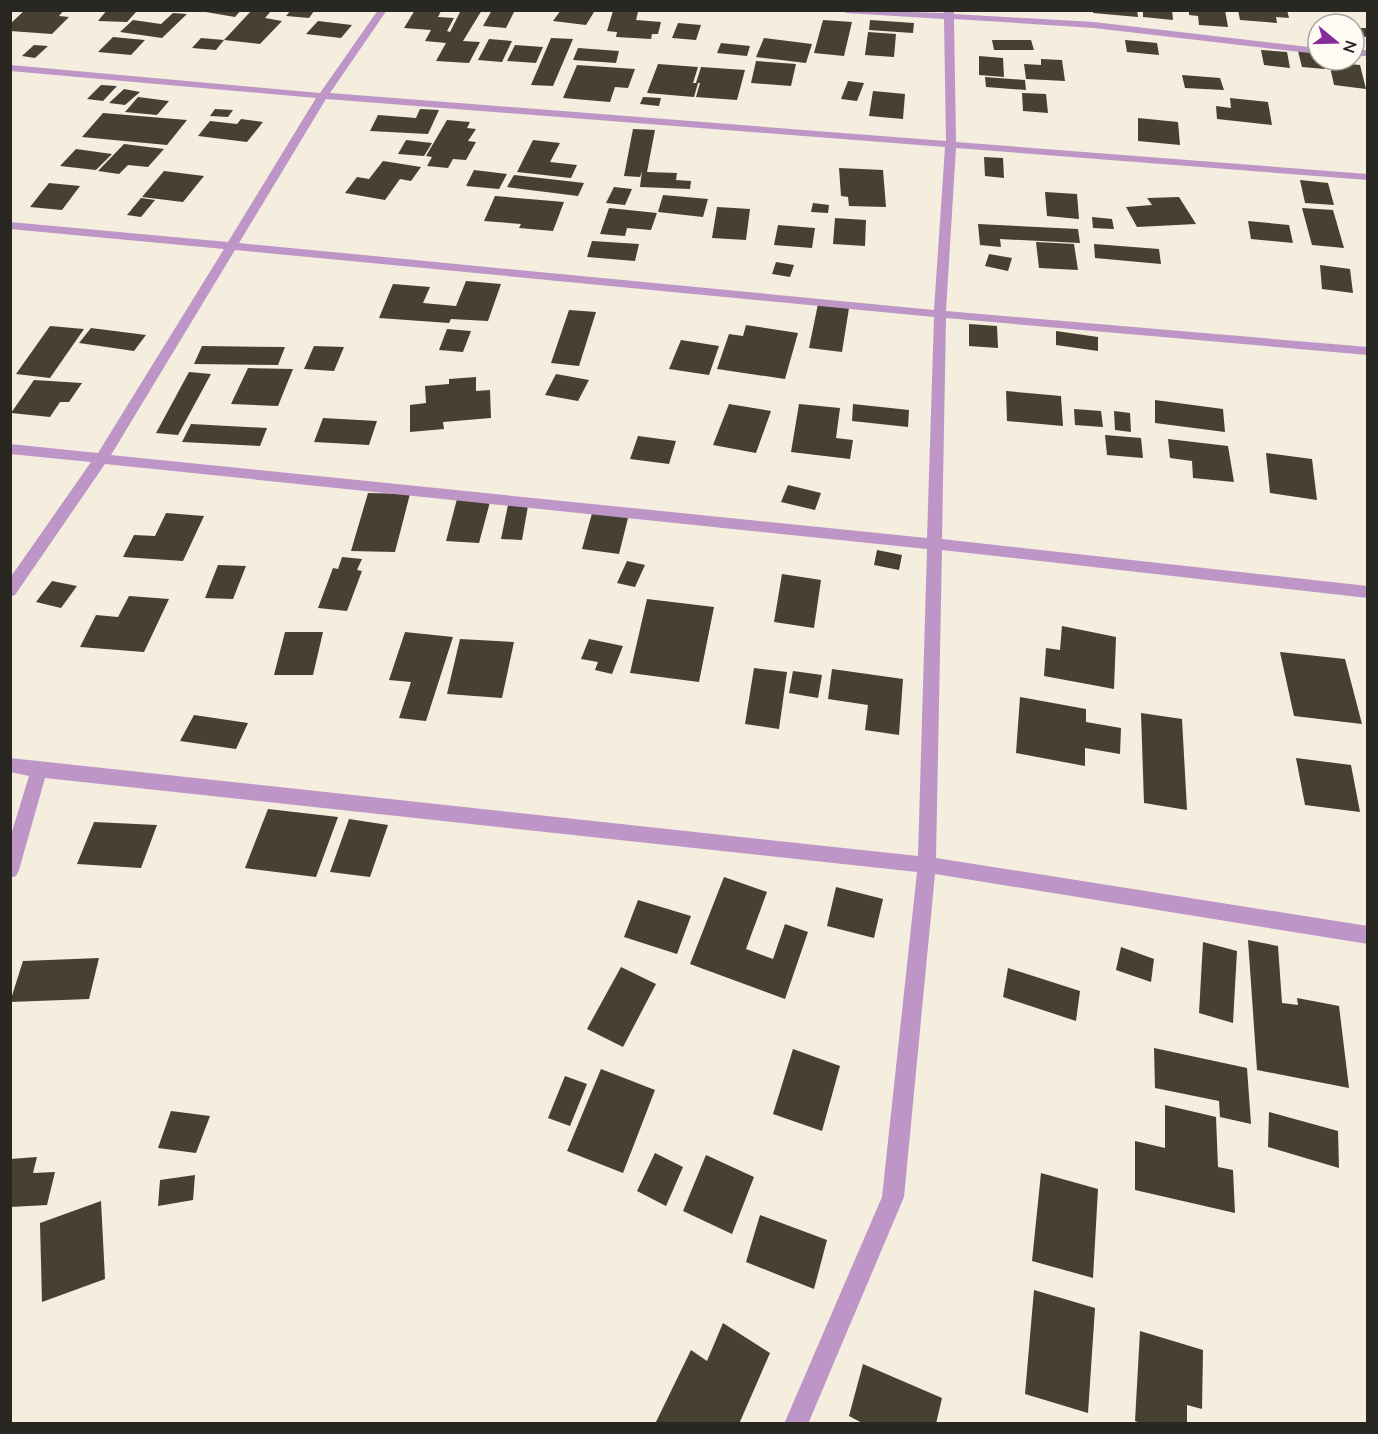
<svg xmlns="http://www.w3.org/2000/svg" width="1378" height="1434" viewBox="0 0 1378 1434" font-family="'Nunito Sans',sans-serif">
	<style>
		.building { fill: #474134 }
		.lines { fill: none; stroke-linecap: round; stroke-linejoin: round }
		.minor { fill: #bd96c7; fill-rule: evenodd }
	</style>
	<rect width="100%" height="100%" fill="#f5eddd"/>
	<g class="building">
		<polygon points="25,10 64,10 59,16 69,17 52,34 10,31 10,24"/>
		<polygon points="107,10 116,10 136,12 127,22 98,21"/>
		<polygon points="194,10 241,10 235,17"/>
		<polygon points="252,10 272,10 265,18 282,21 260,44 224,40"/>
		<polygon points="291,10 303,10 314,11 309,18 286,16"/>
		<polygon points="415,10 441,11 438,17 454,18 447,31 450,32 461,10 482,10 463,41 480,42 469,63 436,61 446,43 425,41 431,30 404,28"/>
		<polygon points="492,10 515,10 506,28 483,26"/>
		<polygon points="561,10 581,10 594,12 586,25 553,21"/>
		<polygon points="1093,10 1137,10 1138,17 1093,13"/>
		<polygon points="1143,10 1172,10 1173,20 1143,17"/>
		<polygon points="1189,10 1225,10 1228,27 1199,25 1198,16 1189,15"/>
		<polygon points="1238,10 1287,10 1289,18 1276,17 1277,23 1240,20"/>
		<polygon points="613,11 638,12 636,20 661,22 658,34 652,34 651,39 616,37 617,32 607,31"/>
		<polygon points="173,13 187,14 162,38 120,32 133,20 161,24"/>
		<polygon points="823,20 852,22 844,56 814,53"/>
		<polygon points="870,20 914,23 913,33 869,30"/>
		<polygon points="318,21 352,25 341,38 306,34"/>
		<polygon points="678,23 701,25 696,40 672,38"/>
		<polygon points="1354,28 1368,28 1368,37 1354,36"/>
		<polygon points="868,32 896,34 894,57 865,55"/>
		<polygon points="113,37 145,40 131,55 98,52"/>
		<polygon points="201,38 224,40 216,50 192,48"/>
		<polygon points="551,38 573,39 553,86 531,85"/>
		<polygon points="764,38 812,44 806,63 756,57"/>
		<polygon points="489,39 512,41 502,62 478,60"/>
		<polygon points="992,40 1031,40 1034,50 994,50"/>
		<polygon points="1125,40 1157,43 1159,55 1127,52"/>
		<polygon points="721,43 750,46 747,56 717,53"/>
		<polygon points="34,45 48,46 35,58 22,56"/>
		<polygon points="515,45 543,47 536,63 507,61"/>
		<polygon points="578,48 619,51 616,63 573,60"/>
		<polygon points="1261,50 1287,52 1290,68 1264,65"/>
		<polygon points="1298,51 1318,53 1318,60 1322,60 1325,69 1302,67"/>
		<polygon points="979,56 1003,58 1004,77 979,75"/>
		<polygon points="1041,59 1062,60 1065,81 1026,79 1024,64 1041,65"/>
		<polygon points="756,61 796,64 791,86 751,83"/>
		<polygon points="1329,62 1360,65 1366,89 1334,85"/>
		<polygon points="658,64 698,67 693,83 698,83 694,97 647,93"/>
		<polygon points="577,65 635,69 628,88 615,87 610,102 563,98"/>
		<polygon points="701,67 745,70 737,100 696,97 700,83 696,83"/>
		<polygon points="1182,75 1220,78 1224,90 1185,88"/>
		<polygon points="985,77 1025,80 1026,90 986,87"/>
		<polygon points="848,81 864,83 857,101 841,99"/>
		<polygon points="101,85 117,86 103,101 87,99"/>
		<polygon points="124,89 140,92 125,105 109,103"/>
		<polygon points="873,91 905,94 903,119 869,116"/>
		<polygon points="1022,93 1046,94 1048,113 1023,111"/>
		<polygon points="138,97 169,101 157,115 125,112"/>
		<polygon points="643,97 661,98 659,106 640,104"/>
		<polygon points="1230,98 1268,102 1272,125 1217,119 1216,106 1231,108"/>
		<polygon points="215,109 233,110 228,117 210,116"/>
		<polygon points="420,109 439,110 428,134 370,131 378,115 416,118"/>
		<polygon points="103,113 187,120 167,145 82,137"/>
		<polygon points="1138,118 1178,122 1180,145 1138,141"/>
		<polygon points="241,119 263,122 247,142 198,136 210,121 237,124"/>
		<polygon points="447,120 470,122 467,128 476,129 468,141 476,142 466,160 453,159 448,168 427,166 432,157 426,156"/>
		<polygon points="633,129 655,130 647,172 677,173 676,180 691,181 690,189 640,187 642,171 640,177 624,176"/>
		<polygon points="406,140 432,143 424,156 398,154"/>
		<polygon points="533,140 560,143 550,162 577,165 571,178 517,172"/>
		<polygon points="124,144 164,149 148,167 128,165 119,174 98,171"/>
		<polygon points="76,149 112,154 96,170 60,166"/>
		<polygon points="984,157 1003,158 1004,178 985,176"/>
		<polygon points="383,161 421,167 411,181 400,179 385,200 345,193 357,177 369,179"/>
		<polygon points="839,168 883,170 886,207 849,206 848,197 841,196"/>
		<polygon points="474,170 507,174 499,189 466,186"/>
		<polygon points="164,171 204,176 183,202 142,197"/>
		<polygon points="514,175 584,183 578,196 507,187"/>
		<polygon points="1300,180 1328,183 1334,205 1305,203"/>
		<polygon points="49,183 80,186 62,210 30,207"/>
		<polygon points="614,187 632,189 625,205 606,203"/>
		<polygon points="1045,192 1077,194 1079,219 1047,216"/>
		<polygon points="663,195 708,199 703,217 658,212"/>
		<polygon points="495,196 564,202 553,231 519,228 521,224 484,221"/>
		<polygon points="1179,197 1196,224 1137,227 1126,207 1152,205 1147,198"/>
		<polygon points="141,198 155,200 141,217 127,215"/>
		<polygon points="813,203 829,205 828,213 811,212"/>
		<polygon points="717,207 750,209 746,240 712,238"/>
		<polygon points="609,208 657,213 651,230 627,228 625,236 600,234"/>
		<polygon points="1302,208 1333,210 1344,248 1312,245"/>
		<polygon points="1092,217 1112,219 1114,229 1093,228"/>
		<polygon points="835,218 866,220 865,246 833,244"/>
		<polygon points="1248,221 1289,225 1293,243 1251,239"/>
		<polygon points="978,224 1078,229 1080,243 1000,239 1001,247 980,245"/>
		<polygon points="778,225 815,228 812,248 774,245"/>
		<polygon points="592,241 639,244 635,261 587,257"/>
		<polygon points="1036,242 1074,244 1078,270 1039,268"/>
		<polygon points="1094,244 1159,249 1161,264 1095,258"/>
		<polygon points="989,254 1012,258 1008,271 985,266"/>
		<polygon points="776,262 794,265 790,277 772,274"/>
		<polygon points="1320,265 1350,269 1353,293 1322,289"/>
		<polygon points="466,281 501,284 488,321 451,319 449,323 379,318 393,284 430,287 423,303 456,306"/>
		<polygon points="818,304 849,308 842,352 809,348"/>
		<polygon points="569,310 596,312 579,366 551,363"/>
		<polygon points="969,324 997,326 998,348 969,346"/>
		<polygon points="746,325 798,333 785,379 717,369 729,334 743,336"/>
		<polygon points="50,326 84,329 50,378 16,374"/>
		<polygon points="91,328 146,335 134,351 79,343"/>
		<polygon points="447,329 471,331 463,352 439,350"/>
		<polygon points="1056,331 1098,337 1098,351 1056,345"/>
		<polygon points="681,340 719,346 709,375 669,369"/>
		<polygon points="202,346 285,347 278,365 194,364"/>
		<polygon points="314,346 344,347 334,371 304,369"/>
		<polygon points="248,368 293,369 278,406 231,404"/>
		<polygon points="189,372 211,374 178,435 156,433"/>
		<polygon points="556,374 589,380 578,401 545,395"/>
		<polygon points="476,377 476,391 490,390 491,418 443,422 444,429 410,432 410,405 426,403 425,386 449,384 449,379"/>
		<polygon points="34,380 82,383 69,402 60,402 50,417 11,413"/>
		<polygon points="1006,391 1061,396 1063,426 1007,421"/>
		<polygon points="1155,400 1223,409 1225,432 1155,423"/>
		<polygon points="729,404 771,411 756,453 713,445"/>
		<polygon points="799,404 840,408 836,438 853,440 850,459 791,452"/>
		<polygon points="853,404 909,410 908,427 852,421"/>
		<polygon points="1074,409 1101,411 1103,427 1075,425"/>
		<polygon points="1114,411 1130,413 1131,432 1115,430"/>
		<polygon points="323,418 377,421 369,445 314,442"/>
		<polygon points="191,424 267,428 260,446 182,442"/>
		<polygon points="1105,435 1141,438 1143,458 1107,455"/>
		<polygon points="638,436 676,441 669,464 630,459"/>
		<polygon points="1168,439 1228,446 1234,482 1193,478 1192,461 1170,458"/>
		<polygon points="1266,453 1312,459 1317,500 1270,493"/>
		<polygon points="788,485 821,493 815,510 781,502"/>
		<polygon points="368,493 410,494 395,552 351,551"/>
		<polygon points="457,499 490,502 479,543 446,541"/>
		<polygon points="508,505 528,506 522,540 501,539"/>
		<polygon points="593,510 629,514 619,554 582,549"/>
		<polygon points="166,513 204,516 183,561 123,557 134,535 155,536"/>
		<polygon points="877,550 902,555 899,570 874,565"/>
		<polygon points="342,557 362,559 357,570 362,571 347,611 318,608 333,568 338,569"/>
		<polygon points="627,561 645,565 635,587 617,583"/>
		<polygon points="218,565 246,566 233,599 205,598"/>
		<polygon points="782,574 821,580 814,628 774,622"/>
		<polygon points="52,581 77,586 61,608 36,602"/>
		<polygon points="129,596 169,599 144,652 80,647 96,615 118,617"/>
		<polygon points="647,599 714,607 699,682 630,673"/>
		<polygon points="1062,626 1116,637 1114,689 1044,676 1046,648 1060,650"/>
		<polygon points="285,632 323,632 313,675 274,675"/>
		<polygon points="405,632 453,637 426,721 399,718 411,682 389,680"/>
		<polygon points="460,639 514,642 502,698 447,694"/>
		<polygon points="589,639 623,646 612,674 595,670 598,662 581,659"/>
		<polygon points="1280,652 1345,659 1362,724 1294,716"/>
		<polygon points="754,668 787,672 779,729 745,724"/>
		<polygon points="832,669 903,679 899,735 865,730 868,705 828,699"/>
		<polygon points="793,671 822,675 818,698 789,693"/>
		<polygon points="1020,697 1086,709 1086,722 1121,728 1120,754 1085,748 1085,766 1016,753"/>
		<polygon points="1141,713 1182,719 1187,810 1144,803"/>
		<polygon points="194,715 248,723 236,749 180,741"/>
		<polygon points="1296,758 1351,765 1360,812 1305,805"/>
		<polygon points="268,809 338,817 316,877 245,868"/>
		<polygon points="349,819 388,825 370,877 330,872"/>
		<polygon points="94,822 157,825 141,868 77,864"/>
		<polygon points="724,877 767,892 746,949 773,959 785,924 808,932 785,999 690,964"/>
		<polygon points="836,887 883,899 874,938 827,926"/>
		<polygon points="638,900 691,916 677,954 624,937"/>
		<polygon points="1248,940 1278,946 1282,1003 1298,1005 1297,998 1339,1006 1349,1088 1257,1070"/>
		<polygon points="1203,942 1237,951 1233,1023 1199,1013"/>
		<polygon points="1121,947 1154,959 1151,982 1116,970"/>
		<polygon points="99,958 89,999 10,1002 23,961"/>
		<polygon points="621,967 656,984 623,1047 587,1029"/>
		<polygon points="1008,968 1080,991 1076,1021 1003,997"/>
		<polygon points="1154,1048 1247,1068 1251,1124 1220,1117 1219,1101 1155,1088"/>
		<polygon points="793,1049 840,1066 822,1131 773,1114"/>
		<polygon points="601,1069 655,1090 623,1173 567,1151"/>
		<polygon points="565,1076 587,1084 570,1126 548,1118"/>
		<polygon points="1165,1105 1216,1117 1218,1167 1233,1170 1235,1213 1135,1190 1135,1141 1165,1148"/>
		<polygon points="171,1111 210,1116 196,1153 158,1148"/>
		<polygon points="1269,1112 1338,1131 1339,1168 1268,1147"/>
		<polygon points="655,1153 683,1167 666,1206 637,1191"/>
		<polygon points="706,1155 754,1177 732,1234 683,1211"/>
		<polygon points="37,1157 33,1173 55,1172 47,1205 10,1207 10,1159"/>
		<polygon points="1041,1173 1098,1189 1093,1278 1032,1261"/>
		<polygon points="195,1175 193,1200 158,1206 160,1180"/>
		<polygon points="101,1201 105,1279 42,1302 40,1223"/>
		<polygon points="760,1215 827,1240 814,1289 746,1262"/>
		<polygon points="1034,1290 1095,1308 1088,1413 1025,1394"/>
		<polygon points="723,1323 770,1353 739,1424 655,1424 691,1350 707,1361"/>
		<polygon points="1140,1331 1203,1350 1202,1409 1187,1405 1187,1424 1144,1424 1135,1421"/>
		<polygon points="863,1364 942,1398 936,1424 864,1424 849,1416"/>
	</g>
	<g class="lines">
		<g class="minor">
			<path d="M378 10H387L330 93 946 141 944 19 846 13 842 10 944 13V10H954V14L1094 22 1318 48V54L1094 28 954 19 956 142 1368 174V180L956 148 946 311 1368 347V355L946 318 942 539 1368 586V598L942 550 936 858 1368 926V944L935 874 904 1197 808 1424H784L882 1197 917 872 45 778 19 870 16 876 10 878V838L29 776 10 772V758L918 856 927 549 105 464 15 595 10 597V578L91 462 10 454V444L98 453 224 249 10 229V222L228 242 316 98 10 71V65L320 93ZM326 99 945 147 934 310 239 243ZM235 250 934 317 927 538 111 455Z"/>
			<rect x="1354" y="50" width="14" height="6"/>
		</g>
	</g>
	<rect width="1378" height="1434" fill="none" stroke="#292721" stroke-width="24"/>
	<g transform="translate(1336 42) rotate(109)"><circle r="28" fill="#fefbf5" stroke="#a9a6a0" stroke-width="1.5"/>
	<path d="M0-4.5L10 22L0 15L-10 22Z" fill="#862d9a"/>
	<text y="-9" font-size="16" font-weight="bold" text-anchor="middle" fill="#292721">N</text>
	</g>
</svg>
